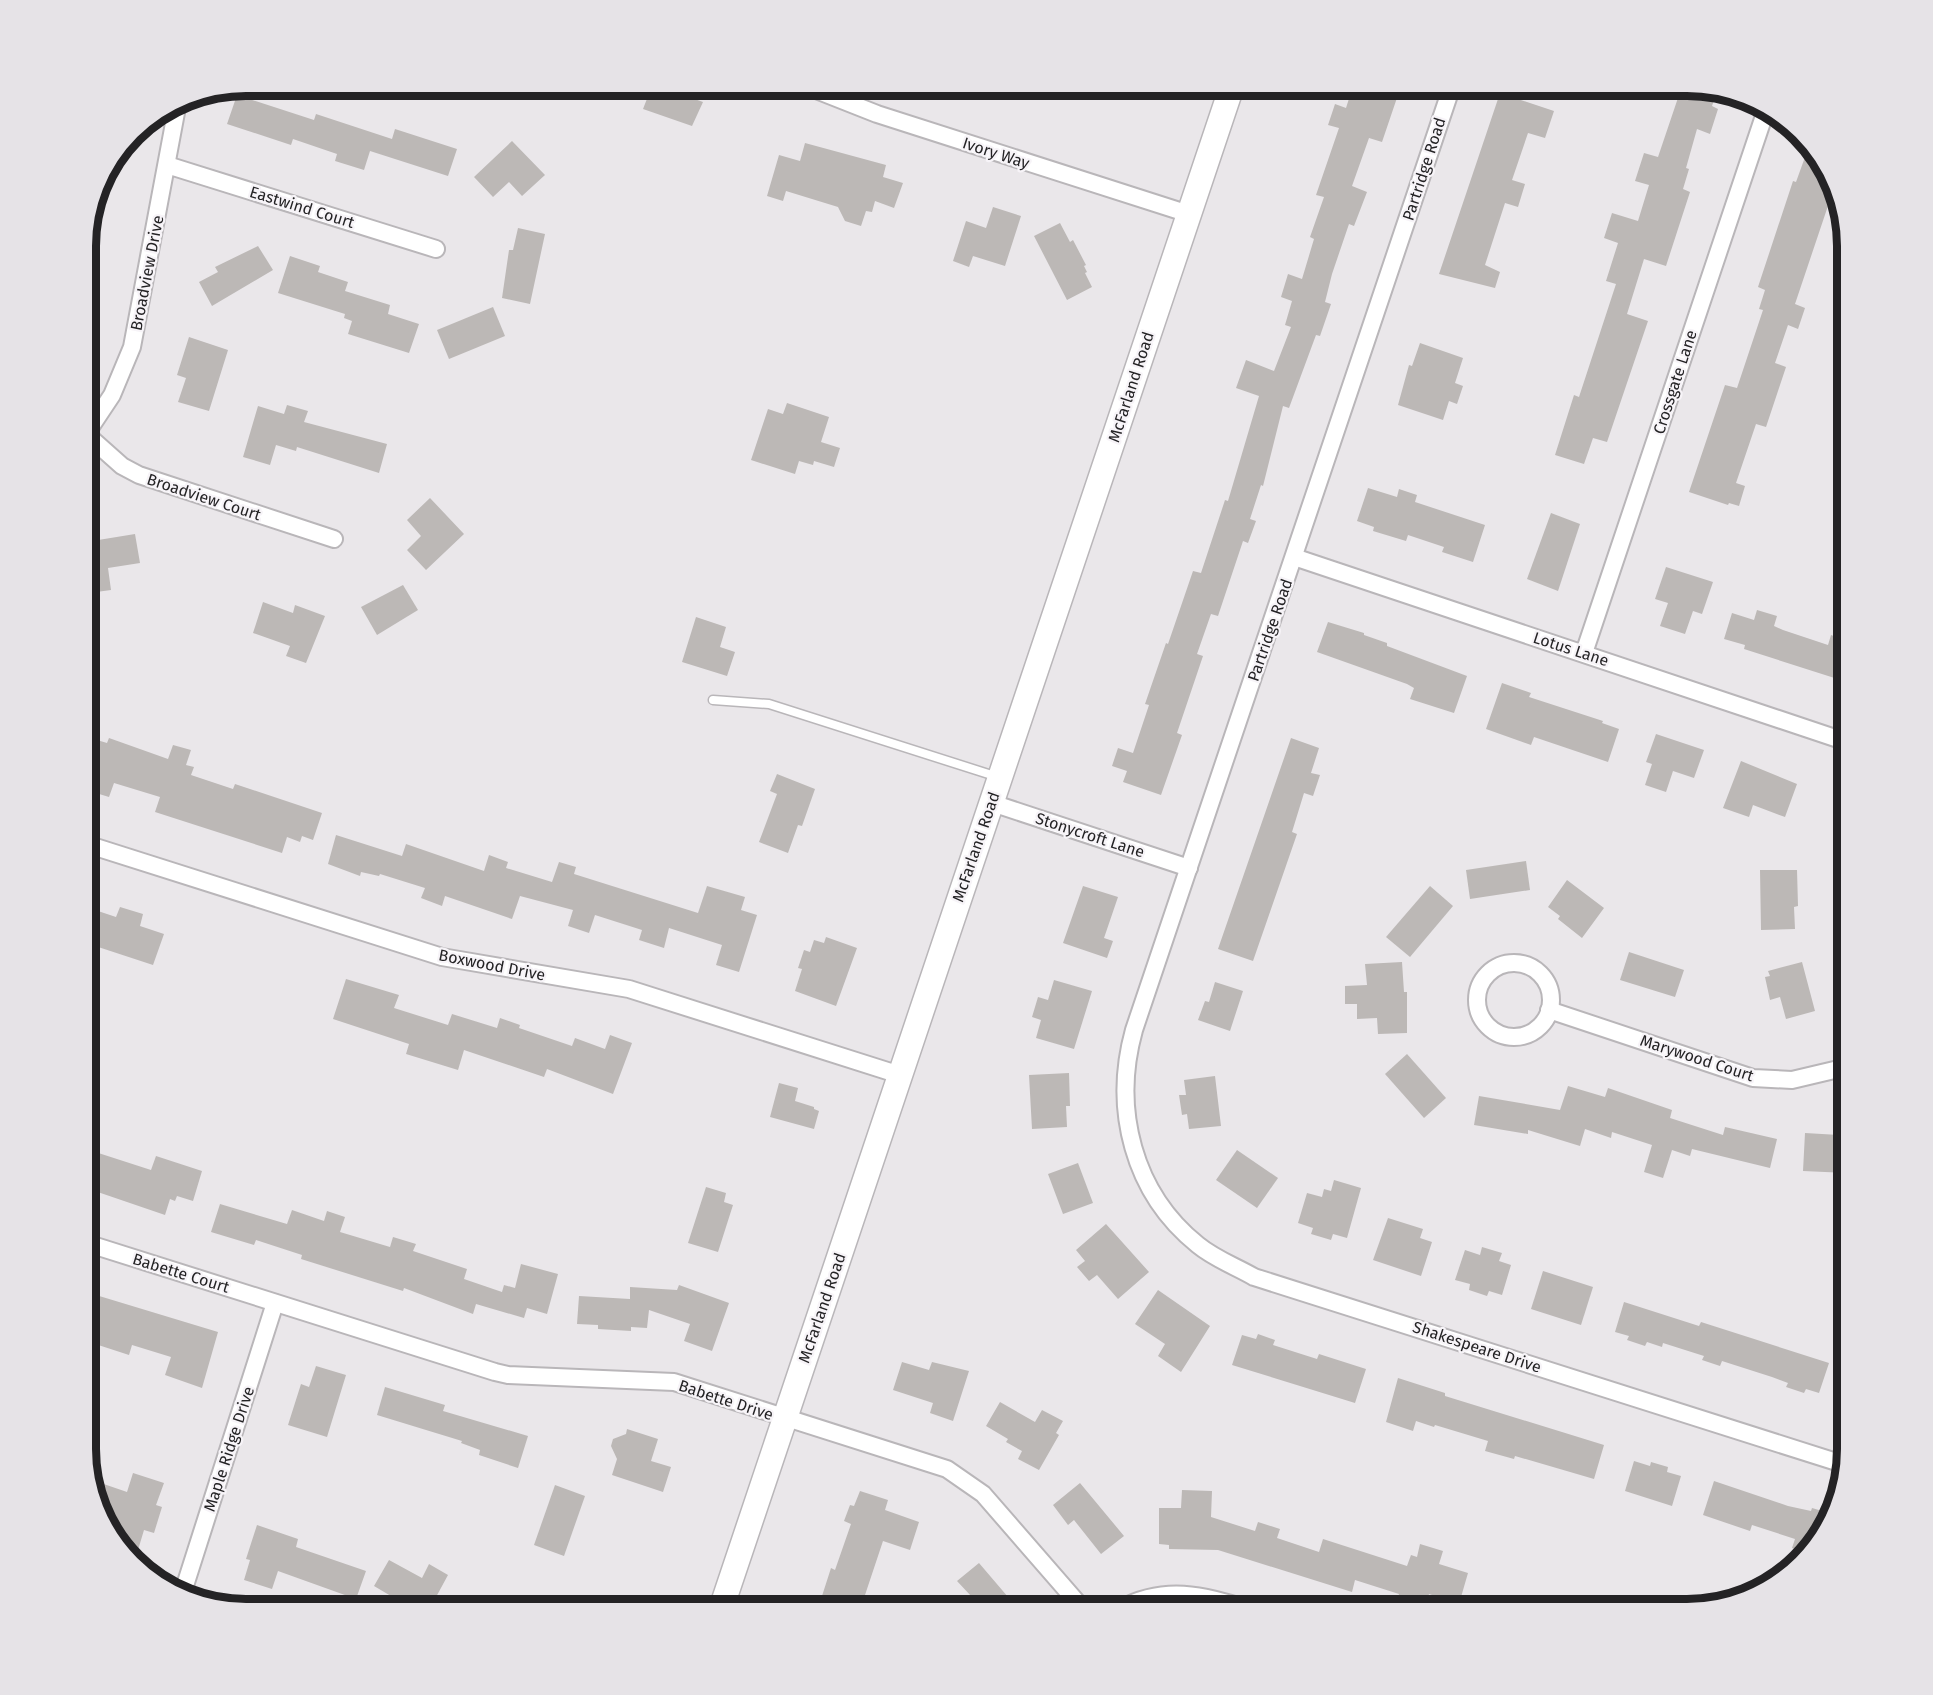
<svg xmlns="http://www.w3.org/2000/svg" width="1933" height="1695" viewBox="0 0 1933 1695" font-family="'Fira Sans',sans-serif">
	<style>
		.building { fill: #bcb8b6 }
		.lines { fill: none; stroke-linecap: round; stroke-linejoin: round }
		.lane-casing { stroke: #b9b6b9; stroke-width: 11 }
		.street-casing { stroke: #b9b6b9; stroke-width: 20 }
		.secondary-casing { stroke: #b9b6b9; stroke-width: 27 }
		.lane { stroke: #fff; stroke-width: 8 }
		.street { stroke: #fff; stroke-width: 16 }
		.secondary { stroke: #fff; stroke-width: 24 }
		.labels { text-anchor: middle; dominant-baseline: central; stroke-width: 4.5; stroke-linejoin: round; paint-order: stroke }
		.street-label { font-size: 16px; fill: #242325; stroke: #f7f4f8 }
		.rim { fill: none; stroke: #242325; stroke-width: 8 }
	</style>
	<rect width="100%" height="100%" fill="#eae7ea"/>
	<g class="building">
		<polygon points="652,86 677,86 675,92 703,102 692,126 643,109"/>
		<polygon points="1353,86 1401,86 1382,142 1369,138 1352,186 1367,192 1354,226 1349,224 1332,274 1325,302 1331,304 1320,336 1316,335 1289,408 1283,406 1263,486 1261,485 1250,519 1256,521 1248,543 1243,541 1218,616 1211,614 1197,654 1203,656 1177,733 1182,735 1161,795 1123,782 1127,771 1112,766 1118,748 1133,753 1149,705 1145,704 1166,643 1168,644 1193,571 1201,573 1225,500 1228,501 1259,396 1236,388 1246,360 1274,371 1291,327 1285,325 1292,301 1281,297 1288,274 1302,279 1314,239 1310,237 1324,197 1316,195 1339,128 1328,125 1335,104 1346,108"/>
		<polygon points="1682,86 1717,91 1712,106 1718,109 1710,134 1697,129 1686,168 1689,169 1683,189 1690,192 1666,266 1644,259 1627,314 1648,321 1607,442 1593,438 1584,464 1555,455 1574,395 1579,397 1616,284 1606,281 1618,243 1604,238 1612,213 1638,221 1649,185 1635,181 1644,153 1658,157"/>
		<polygon points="1500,93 1554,111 1545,138 1528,133 1512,180 1525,184 1518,207 1505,203 1485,265 1500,272 1495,288 1439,274"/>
		<polygon points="237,95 314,120 316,114 392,139 395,129 457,149 448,176 370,151 364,170 335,161 337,154 293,139 291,145 227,124"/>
		<polygon points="512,141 545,175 522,196 509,182 493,197 474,177"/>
		<polygon points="805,143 886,165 883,177 903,183 894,208 875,201 872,212 866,211 861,226 845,221 838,207 786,191 783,201 767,196 779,155 800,161"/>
		<polygon points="1809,146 1835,185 1795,304 1805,308 1798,329 1788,325 1775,363 1786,367 1766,427 1756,424 1736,483 1745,486 1739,506 1729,503 1728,505 1689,492 1725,385 1737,388 1763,310 1759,309 1765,290 1758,287 1793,181 1796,182"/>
		<polygon points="993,207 1021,216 1005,266 973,256 969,267 953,261 966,221 986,228"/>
		<polygon points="1060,223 1070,242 1073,240 1086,265 1084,266 1087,272 1085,273 1092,287 1067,300 1034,236"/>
		<polygon points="518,228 545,234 530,304 502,298 509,250 513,250"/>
		<polygon points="258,246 273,270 212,306 199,282 218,272 215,267"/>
		<polygon points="290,256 320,266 318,272 348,282 345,291 390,305 388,314 419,324 409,353 348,334 352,321 344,318 345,314 278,293"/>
		<polygon points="493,307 505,336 449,359 437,330"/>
		<polygon points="189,337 228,350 209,411 178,402 186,378 177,375"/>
		<polygon points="1420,343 1463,358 1455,383 1463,386 1457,404 1449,401 1443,420 1398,405 1409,365 1412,366"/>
		<polygon points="787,403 829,417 821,442 840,448 834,467 814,461 813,465 799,461 795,474 751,460 768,409 783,414"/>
		<polygon points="287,405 308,411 304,422 387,444 379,473 297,447 296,451 276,445 270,465 243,457 258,406 284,414"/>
		<polygon points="1368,488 1397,497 1399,489 1417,495 1415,502 1485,525 1473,562 1442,552 1444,547 1408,535 1406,541 1373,531 1374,527 1357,521"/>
		<polygon points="430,498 464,534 426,570 407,550 421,536 407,520"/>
		<polygon points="1551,513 1580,524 1558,591 1527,579"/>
		<polygon points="135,534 140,563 108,568 111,590 89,593 86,542"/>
		<polygon points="1666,567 1713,582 1702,614 1693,611 1685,634 1660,626 1668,603 1655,599"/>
		<polygon points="403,585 418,610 377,635 361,607"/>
		<polygon points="263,602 293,613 295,605 325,616 306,663 286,656 290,646 253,633"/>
		<polygon points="1757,610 1777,616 1774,626 1783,630 1828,645 1831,635 1847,641 1847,682 1744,649 1745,645 1724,639 1732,613 1754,620"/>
		<polygon points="696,617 726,627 720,647 735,652 727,676 682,662"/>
		<polygon points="1328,622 1364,633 1364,635 1387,643 1387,646 1467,676 1454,713 1410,699 1414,688 1407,684 1317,652"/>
		<polygon points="1502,683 1531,693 1529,697 1603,721 1602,723 1619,729 1608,762 1534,737 1531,745 1486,729"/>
		<polygon points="1656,734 1704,750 1694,778 1673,771 1666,792 1645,785 1652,764 1646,762"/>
		<polygon points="109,738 168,759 173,745 191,750 186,765 194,767 191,775 233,789 235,784 322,813 313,840 302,836 300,842 287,837 282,853 155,812 160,797 114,783 109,797 86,790 86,743 95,746 97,740 107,743"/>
		<polygon points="1291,738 1319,748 1311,773 1320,775 1313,796 1304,793 1292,832 1297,834 1253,961 1218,949"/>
		<polygon points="1741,761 1797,784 1785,817 1753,805 1749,817 1723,808"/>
		<polygon points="777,774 815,789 802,826 798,825 788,853 759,842 777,794 770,791"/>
		<polygon points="336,835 402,856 406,844 484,871 489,855 508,862 506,868 552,882 559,862 576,867 574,874 698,913 707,886 745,897 741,910 757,915 739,972 716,965 722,945 669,928 664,948 639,940 642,930 595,915 589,933 568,926 573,910 520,896 512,919 445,896 442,906 421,898 425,888 380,874 379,876 361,872 360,876 328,864"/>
		<polygon points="1526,861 1530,890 1470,899 1466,870"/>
		<polygon points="1760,870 1797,870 1798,906 1794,907 1795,929 1761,930"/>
		<polygon points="1567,880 1604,908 1582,938 1558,919 1560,916 1548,907"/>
		<polygon points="1083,886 1118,897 1104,938 1113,941 1107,958 1063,943"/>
		<polygon points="1430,886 1453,906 1410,957 1386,937"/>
		<polygon points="86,907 116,917 120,907 143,914 140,926 164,934 153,965 86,943"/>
		<polygon points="826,937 857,948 836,1006 795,991 802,969 798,968 804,950 810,952 814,940 824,943"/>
		<polygon points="1629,952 1684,970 1675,997 1620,980"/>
		<polygon points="1402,962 1404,992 1407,992 1407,1033 1378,1034 1377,1018 1357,1019 1357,1004 1345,1004 1345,986 1367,985 1365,964"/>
		<polygon points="1802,962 1815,1011 1786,1019 1780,997 1770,1000 1765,977 1770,976 1768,971"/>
		<polygon points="346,979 399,995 394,1008 448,1025 452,1014 497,1028 500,1018 520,1025 519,1028 572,1046 575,1038 605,1049 610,1035 632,1043 613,1094 547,1069 544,1077 464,1050 458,1070 406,1054 409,1044 333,1019"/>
		<polygon points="1054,980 1092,991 1074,1049 1036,1038 1041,1020 1032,1017 1038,997 1048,1000"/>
		<polygon points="1215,982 1243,991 1230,1031 1198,1020 1205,1001 1209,1002"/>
		<polygon points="1407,1054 1446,1098 1424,1118 1385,1074"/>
		<polygon points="1069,1073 1070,1106 1066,1106 1067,1127 1032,1129 1029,1075"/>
		<polygon points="1215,1076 1221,1126 1189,1129 1187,1114 1182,1115 1179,1095 1186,1095 1184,1080"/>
		<polygon points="779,1083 798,1088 795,1101 814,1107 814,1109 819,1111 814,1129 770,1117"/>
		<polygon points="1568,1086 1605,1097 1608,1088 1672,1110 1670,1118 1723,1135 1725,1127 1777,1139 1770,1168 1692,1149 1690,1156 1672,1150 1663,1178 1644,1172 1652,1145 1612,1132 1611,1138 1585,1129 1580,1146 1528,1130 1528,1134 1474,1125 1479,1096 1560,1110"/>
		<polygon points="1805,1133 1839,1135 1838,1139 1847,1140 1847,1173 1803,1171"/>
		<polygon points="86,1149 151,1170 156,1156 202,1171 193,1201 177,1196 175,1201 170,1199 165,1215 86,1188"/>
		<polygon points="1237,1150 1278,1178 1257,1208 1216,1180"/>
		<polygon points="1078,1163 1093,1203 1063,1214 1048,1174"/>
		<polygon points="1334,1180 1361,1188 1347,1238 1333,1234 1331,1240 1311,1234 1313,1228 1298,1223 1307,1193 1322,1197 1324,1189 1331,1191"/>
		<polygon points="706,1187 726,1193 724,1202 733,1205 718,1252 688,1243"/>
		<polygon points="220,1204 287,1224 292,1210 324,1221 327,1211 345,1217 340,1232 390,1247 393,1237 416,1244 413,1251 467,1269 464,1279 502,1292 504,1285 515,1288 521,1264 558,1274 547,1314 527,1308 524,1318 476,1304 473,1314 404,1288 403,1291 301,1259 302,1255 256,1240 254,1245 211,1232"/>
		<polygon points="1388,1218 1423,1229 1420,1238 1432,1242 1421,1276 1373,1260"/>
		<polygon points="1106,1224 1149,1272 1118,1299 1097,1275 1089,1281 1077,1267 1085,1261 1076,1250"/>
		<polygon points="1482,1247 1502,1253 1499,1261 1511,1265 1502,1295 1489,1291 1487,1296 1469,1290 1470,1284 1455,1280 1465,1250 1480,1255"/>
		<polygon points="1543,1271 1593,1287 1581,1325 1531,1309"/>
		<polygon points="679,1285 729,1303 712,1351 684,1341 690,1324 649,1310 647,1328 631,1327 631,1331 598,1329 598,1325 577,1324 579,1296 630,1299 630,1287 677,1290"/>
		<polygon points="1158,1290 1210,1326 1181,1372 1158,1356 1165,1344 1135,1324"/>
		<polygon points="86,1292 218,1332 202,1388 165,1375 171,1357 132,1345 129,1355 86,1341"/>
		<polygon points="1624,1302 1699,1326 1701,1322 1829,1363 1819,1393 1806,1389 1804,1393 1786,1387 1788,1383 1772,1377 1722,1361 1720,1366 1702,1360 1704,1356 1663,1343 1662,1347 1647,1342 1645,1346 1627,1340 1629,1336 1615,1332"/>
		<polygon points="1258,1334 1275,1340 1273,1345 1317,1359 1319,1354 1366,1369 1355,1403 1232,1365 1242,1335 1256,1339"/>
		<polygon points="902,1362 929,1370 932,1362 969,1371 953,1421 930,1413 933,1403 893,1390"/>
		<polygon points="316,1366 346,1375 327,1437 288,1425 301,1384 309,1387"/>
		<polygon points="1398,1378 1445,1393 1445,1396 1604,1445 1594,1479 1515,1456 1514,1459 1485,1451 1488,1441 1435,1425 1434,1427 1416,1421 1413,1431 1386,1422"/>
		<polygon points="385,1387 445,1405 443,1411 528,1436 518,1468 479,1455 480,1450 461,1443 462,1441 377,1415"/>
		<polygon points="1000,1402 1035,1422 1042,1410 1063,1421 1056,1433 1059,1435 1039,1470 1018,1459 1022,1451 1006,1442 1008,1439 986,1426"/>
		<polygon points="627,1429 658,1439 651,1461 671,1467 663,1492 612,1475 617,1459 611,1446 613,1439 626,1434"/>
		<polygon points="1634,1461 1650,1466 1651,1462 1668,1467 1667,1472 1681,1476 1672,1506 1625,1491"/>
		<polygon points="133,1473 164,1483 156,1505 162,1507 154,1533 144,1530 138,1550 120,1544 102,1520 92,1480 127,1492"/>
		<polygon points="1714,1481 1788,1506 1811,1511 1812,1508 1829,1513 1825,1525 1807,1553 1792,1548 1795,1539 1752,1525 1750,1531 1703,1515"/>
		<polygon points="1080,1483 1124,1536 1101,1554 1074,1520 1068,1525 1053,1505"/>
		<polygon points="555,1485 585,1496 564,1556 534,1545"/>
		<polygon points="1182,1490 1212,1491 1211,1517 1255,1531 1258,1522 1280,1529 1277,1538 1319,1552 1323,1539 1407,1566 1411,1555 1417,1557 1420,1544 1443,1551 1439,1564 1468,1573 1459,1604 1429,1594 1424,1610 1411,1610 1395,1605 1399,1594 1355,1580 1352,1592 1218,1550 1169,1549 1169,1545 1159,1544 1159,1508 1181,1508"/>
		<polygon points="860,1491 888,1500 885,1510 919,1522 910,1550 883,1541 860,1610 821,1610 825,1598 822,1596 831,1568 835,1570 851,1524 844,1521 850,1505 854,1506"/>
		<polygon points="257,1525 298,1539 296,1547 366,1571 356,1599 278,1571 272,1589 244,1580 250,1560 246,1559"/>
		<polygon points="389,1560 422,1578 429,1564 448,1575 429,1610 390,1610 396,1599 374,1586"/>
		<polygon points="979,1563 1008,1597 1007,1598 1016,1610 977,1610 968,1598 971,1596 957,1581"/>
	</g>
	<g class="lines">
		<g class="lane-casing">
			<polyline id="lane" points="713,700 769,704 998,777"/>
		</g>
		<g class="street-casing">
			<g id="street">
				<polyline points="806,86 877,114 1189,214"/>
				<path d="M1452 86 1134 1030C1112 1109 1133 1193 1198 1245 1215 1259 1235 1266 1254 1277L1846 1465"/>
				<polyline points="167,165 436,249"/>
				<polyline points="86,434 112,395 132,347 178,102"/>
				<polyline points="86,434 122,466 139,475 334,539"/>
				<polyline points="1294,557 1847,742"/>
				<polyline points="1584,653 1766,110"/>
				<polyline points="992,803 1189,868"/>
				<polyline points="86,844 442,957 629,989 900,1075"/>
				<polyline points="1847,929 1845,894 1847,854"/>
				<circle cx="1514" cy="1000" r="37"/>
				<polyline points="1549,1010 1753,1078 1792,1080 1847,1067"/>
				<polyline points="86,1243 495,1372 508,1375 674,1382 947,1469 983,1494 1083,1609"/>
				<polyline points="182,1595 275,1303"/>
				<path d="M1120 1609C1165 1585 1202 1595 1248 1609"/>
			</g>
		</g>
		<g class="secondary-casing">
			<polyline id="secondary" points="721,1609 1232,86"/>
		</g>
		<use href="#lane" class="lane"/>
		<use href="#street" class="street"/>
		<use href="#secondary" class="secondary"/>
	</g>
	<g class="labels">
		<g class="street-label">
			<text transform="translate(996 153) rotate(18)">Ivory Way</text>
			<text transform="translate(1424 169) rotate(-72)">Partridge Road</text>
			<text transform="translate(302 207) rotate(17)">Eastwind Court</text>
			<text transform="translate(147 273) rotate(-79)">Broadview Drive</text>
			<text transform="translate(1675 382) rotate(-72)">Crossgate Lane</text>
			<text transform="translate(1131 387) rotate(-72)">McFarland Road</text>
			<text transform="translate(204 497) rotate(18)">Broadview Court</text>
			<text transform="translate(1270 630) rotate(-71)">Partridge Road</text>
			<text transform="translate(1571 649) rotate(18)">Lotus Lane</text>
			<text transform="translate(1090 835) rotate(18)">Stonycroft Lane</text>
			<text transform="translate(976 847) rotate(-71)">McFarland Road</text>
			<text transform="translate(492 965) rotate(11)">Boxwood Drive</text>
			<text transform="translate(1697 1058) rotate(18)">Marywood Court</text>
			<text transform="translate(181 1273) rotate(17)">Babette Court</text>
			<text transform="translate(822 1308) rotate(-71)">McFarland Road</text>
			<text transform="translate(1477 1347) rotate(18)">Shakespeare Drive</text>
			<text transform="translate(726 1400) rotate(18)">Babette Drive</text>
			<text transform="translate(229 1449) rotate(-72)">Maple Ridge Drive</text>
		</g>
	</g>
	<path d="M0 0H1933V1695H0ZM246 96H1687A150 150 0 0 1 1837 246V1449A150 150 0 0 1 1687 1599H246A150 150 0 0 1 96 1449V246A150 150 0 0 1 246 96Z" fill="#e6e3e7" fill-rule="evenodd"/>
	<path class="rim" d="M246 96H1687A150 150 0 0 1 1837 246V1449A150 150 0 0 1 1687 1599H246A150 150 0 0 1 96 1449V246A150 150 0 0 1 246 96Z"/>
</svg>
